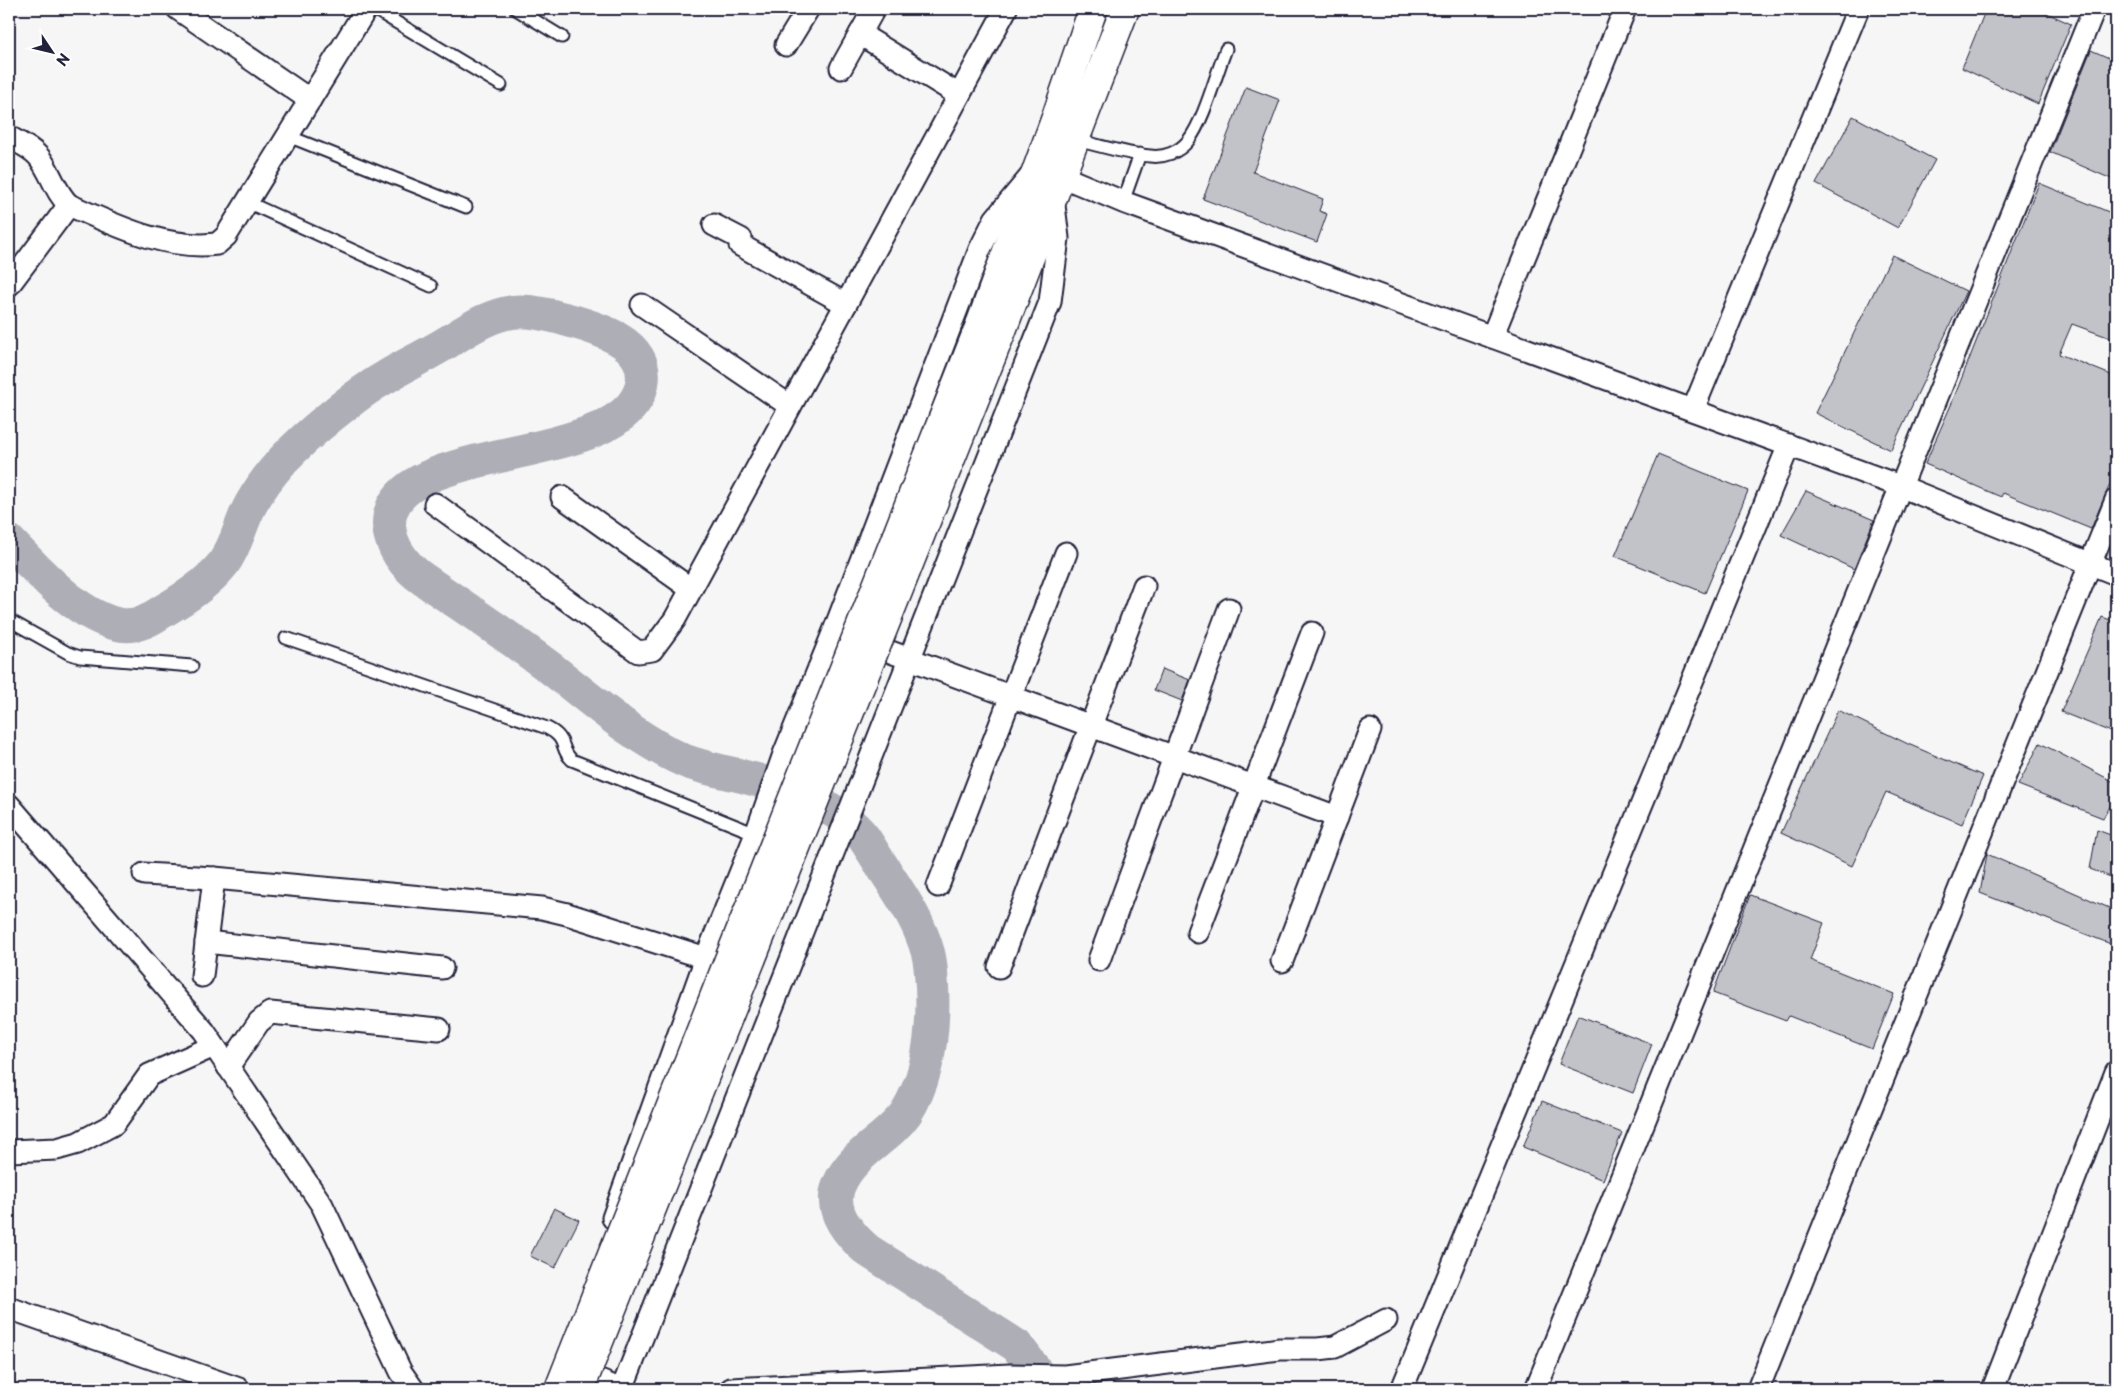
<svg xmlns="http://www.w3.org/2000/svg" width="2125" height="1398" viewBox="0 0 2125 1398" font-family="'Playpen Sans',sans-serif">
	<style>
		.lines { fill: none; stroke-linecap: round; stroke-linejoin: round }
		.river { stroke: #aeaeb7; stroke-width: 34 }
		.building { fill: #c2c2c9; stroke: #22223b }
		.lane-casing { stroke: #22223b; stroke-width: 15 }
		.street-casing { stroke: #22223b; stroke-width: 25 }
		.secondary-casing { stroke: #22223b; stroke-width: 31 }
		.lane { stroke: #fff; stroke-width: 11 }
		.street { stroke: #fff; stroke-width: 21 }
		.secondary { stroke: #fff; stroke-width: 28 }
		.rail { stroke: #22223b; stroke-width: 4; stroke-dasharray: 8 4; stroke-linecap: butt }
		.secondary-bridge-casing { stroke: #22223b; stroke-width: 31; stroke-linecap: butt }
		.secondary-bridge { stroke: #fff; stroke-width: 28 }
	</style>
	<rect width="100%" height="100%" fill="#f6f6f7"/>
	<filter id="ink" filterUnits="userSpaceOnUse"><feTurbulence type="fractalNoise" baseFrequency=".02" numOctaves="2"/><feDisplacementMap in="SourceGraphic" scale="10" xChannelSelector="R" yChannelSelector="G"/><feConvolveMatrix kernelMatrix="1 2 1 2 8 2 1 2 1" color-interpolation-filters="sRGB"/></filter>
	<g filter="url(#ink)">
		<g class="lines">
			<path class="river" d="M9 541C37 570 80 619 122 625 138 627 151 619 163 611 185 598 207 584 223 564 237 545 240 524 251 504 260 488 271 473 283 460 307 434 356 394 386 377 402 367 419 359 434 350 460 336 483 316 513 312 535 308 598 327 618 339 635 349 646 364 642 384 626 470 388 437 389 525 390 546 405 567 423 579 465 608 508 636 549 667 592 700 635 739 685 761 706 769 728 772 749 778 787 787 840 806 864 838 870 847 876 857 882 866 900 894 919 920 928 953 931 963 931 975 932 986 934 1029 930 1075 906 1113 887 1140 852 1153 839 1185 828 1210 849 1234 867 1250L1017 1346 1035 1370 1043 1389"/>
		</g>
		<g class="building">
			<polygon points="1986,9 2038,9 2071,24 2038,104 1962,68"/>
			<polygon points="2091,50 2116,61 2116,181 2050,152"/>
			<polygon points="1246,87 1280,100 1253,172 1323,199 1319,211 1327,214 1317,242 1203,199"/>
			<polygon points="1853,116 1935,160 1898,228 1816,184"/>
			<polygon points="2039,183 2116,215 2116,340 2072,324 2059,354 2116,377 2116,470 2091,529 2003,493 2001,497 1925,464 1951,405"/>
			<polygon points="1892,255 1966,291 1891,450 1815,413"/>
			<polygon points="1658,454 1748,491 1705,593 1615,556"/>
			<polygon points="1806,491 1874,520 1854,569 1781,535"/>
			<polygon points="2102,617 2116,622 2116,734 2061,712"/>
			<polygon points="1162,669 1190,680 1182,701 1154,690"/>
			<polygon points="1838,710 1908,744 1983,776 1962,824 1886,792 1852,866 1781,833"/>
			<polygon points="2040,743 2116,783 2116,797 2103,818 2018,785"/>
			<polygon points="2097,830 2116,837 2116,879 2090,869"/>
			<polygon points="1987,854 2116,911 2116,946 1980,893"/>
			<polygon points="1750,895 1824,923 1810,960 1894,994 1872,1049 1789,1016 1786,1021 1713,993"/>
			<polygon points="1578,1015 1652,1044 1633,1093 1559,1064"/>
			<polygon points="1542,1101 1622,1133 1603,1180 1523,1147"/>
			<polygon points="554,1208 579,1220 555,1268 530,1256"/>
		</g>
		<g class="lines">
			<g class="lane-casing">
				<g id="lane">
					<polyline points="374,9 501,85"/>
					<polyline points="516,9 562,37"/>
					<polyline points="288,136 466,207"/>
					<path d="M1075 140C1099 145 1125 154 1150 156 1164 158 1179 152 1188 141 1204 121 1216 74 1226 49"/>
					<polyline points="247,202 431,286"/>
					<polyline points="1123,202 1140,154"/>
					<polyline points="9,620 68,653 80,657 192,666"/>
					<path d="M286 638 547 728C569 739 559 749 572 760L756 834"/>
				</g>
			</g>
			<g class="street-casing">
				<g id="street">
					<polyline points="178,9 310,100"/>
					<polyline points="860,34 959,95"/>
					<polyline points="786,45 808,9"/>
					<polyline points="841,68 874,9"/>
					<path d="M9 137C19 143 32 148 39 157 51 172 55 192 69 205 115 225 164 250 217 244L226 236 366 9"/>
					<polyline points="1061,176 1123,202 1900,486 2116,574"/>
					<polyline points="714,225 741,239 740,245 846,304"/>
					<polyline points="9,285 69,205"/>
					<polyline points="642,305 790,406"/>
					<polyline points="1492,337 1625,9"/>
					<polyline points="1693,410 1858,9"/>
					<polyline points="562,497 691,589"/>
					<polyline points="435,504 638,652 652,650 675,619 1006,9"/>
					<polyline points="861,641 1337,817"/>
					<polyline points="9,805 204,1031 322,1205 401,1372 413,1389"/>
					<polyline points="144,874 214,878 542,908 567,914 706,958"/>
					<polyline points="938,886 1066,553"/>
					<polyline points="1198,932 1312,633"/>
					<polyline points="206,942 442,968"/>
					<polyline points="1099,960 1229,609"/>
					<polyline points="1282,961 1370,730"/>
					<polyline points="999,967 1144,586"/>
					<polyline points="202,976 214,878"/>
					<polyline points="228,1067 259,1022 270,1013 439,1029"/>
					<polyline points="9,1151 57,1149 78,1143 114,1124 149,1075 214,1046"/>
					<polyline points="613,1218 706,958 756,834 784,754 834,631 980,249 995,219 1030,177"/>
					<polyline points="9,1308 239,1389"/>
					<polyline points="571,1369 619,1389"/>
					<polyline points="622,1389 1050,302 1058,238 1053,197"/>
					<polyline points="731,1389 1010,1375 1065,1376 1280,1349 1318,1349 1335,1347 1386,1320"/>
					<polyline points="1402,1389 1789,445"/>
					<polyline points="1536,1389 2094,9"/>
					<polyline points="1758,1389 2116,500"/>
					<polyline points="1993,1389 2116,1072"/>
				</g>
			</g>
			<g class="secondary-casing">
				<g id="secondary">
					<polyline points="980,325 1055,120 1093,9"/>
					<polyline points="1001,333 1125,9"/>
				</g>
			</g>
			<use href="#lane" class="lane"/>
			<use href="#street" class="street"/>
			<use href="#secondary" class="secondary"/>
			<polyline class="rail" points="9,1383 23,1389"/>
			<g class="secondary-bridge-casing">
				<g id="secondary-bridge">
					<polyline points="559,1389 980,325"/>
					<polyline points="580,1389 1001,333"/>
				</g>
			</g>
			<use href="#secondary-bridge" class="secondary-bridge"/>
		</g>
	</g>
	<rect width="2125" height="1398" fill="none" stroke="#fff" stroke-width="30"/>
	<rect x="15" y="15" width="2095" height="1368" fill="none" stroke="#22223b" stroke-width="2" filter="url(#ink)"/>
	<g transform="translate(52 52) rotate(125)" stroke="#ffffff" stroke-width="4" paint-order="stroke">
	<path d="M0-4L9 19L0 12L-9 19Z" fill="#22223b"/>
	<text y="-8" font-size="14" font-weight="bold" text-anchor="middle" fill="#22223b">N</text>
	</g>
</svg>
